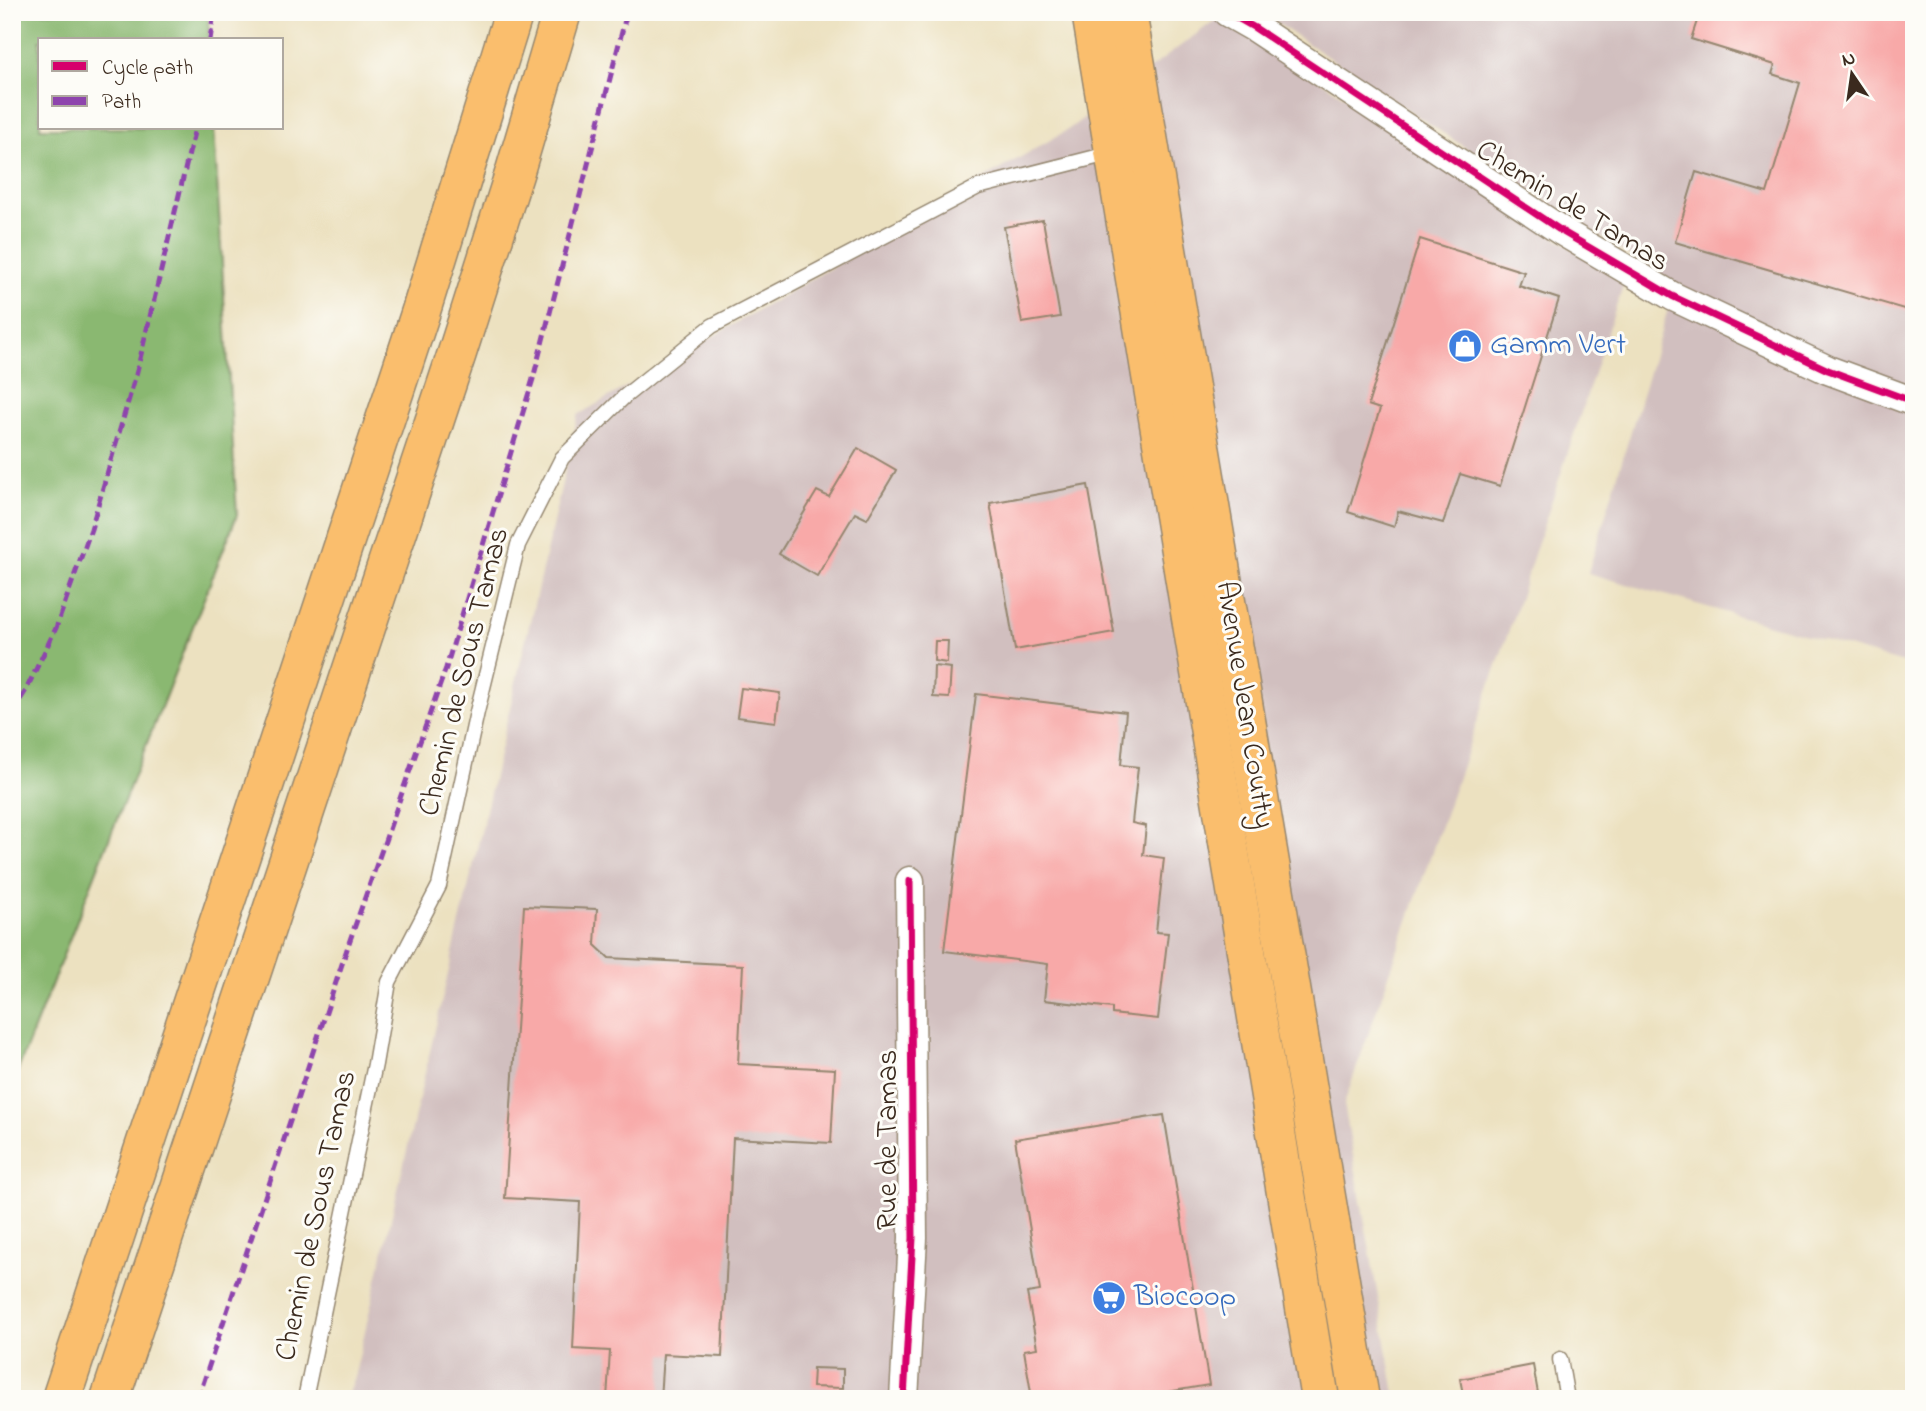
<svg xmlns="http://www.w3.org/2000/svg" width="1926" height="1411" viewBox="0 0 1926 1411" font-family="'Indie Flower',sans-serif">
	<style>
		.industrial { fill: #d1bfbf }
		.forest { fill: #8ab871; stroke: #627148; stroke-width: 2 }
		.building { fill: #f8a9a8 }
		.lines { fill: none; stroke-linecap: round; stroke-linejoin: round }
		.service-casing { stroke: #94866f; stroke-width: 17 }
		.minor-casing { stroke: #94866f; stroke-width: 31 }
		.primary-casing { stroke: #94866f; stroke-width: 41 }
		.motorway-casing { stroke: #94866f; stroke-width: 41 }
		.service { stroke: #fff; stroke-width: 14 }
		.minor { stroke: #fff; stroke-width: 28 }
		.primary { stroke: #fabe6d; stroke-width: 38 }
		.motorway { stroke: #fabe6d; stroke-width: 38 }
		.quiet { stroke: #8e44ad; stroke-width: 5; stroke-dasharray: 10 5; stroke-linecap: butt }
		.cycleway-casing { stroke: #fdfcf7; stroke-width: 11 }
		.cycleway { stroke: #d6006c; stroke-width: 7 }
		.labels { text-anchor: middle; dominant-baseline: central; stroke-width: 6; stroke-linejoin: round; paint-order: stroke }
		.street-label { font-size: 30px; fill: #3b2a1e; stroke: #fdfcf7 }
		.shop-label { font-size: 30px; fill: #366cbe; stroke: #fdfcf7; text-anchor: start }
	</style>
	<rect width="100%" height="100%" fill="#fdfcf7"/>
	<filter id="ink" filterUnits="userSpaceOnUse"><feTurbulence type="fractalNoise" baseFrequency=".0143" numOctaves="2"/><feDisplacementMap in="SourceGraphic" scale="14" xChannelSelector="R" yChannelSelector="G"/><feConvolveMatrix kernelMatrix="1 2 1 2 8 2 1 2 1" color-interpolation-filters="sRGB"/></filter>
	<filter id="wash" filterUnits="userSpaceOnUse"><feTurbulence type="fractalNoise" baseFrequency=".00686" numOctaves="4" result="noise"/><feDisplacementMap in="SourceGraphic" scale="28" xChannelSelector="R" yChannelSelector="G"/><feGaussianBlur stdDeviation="1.57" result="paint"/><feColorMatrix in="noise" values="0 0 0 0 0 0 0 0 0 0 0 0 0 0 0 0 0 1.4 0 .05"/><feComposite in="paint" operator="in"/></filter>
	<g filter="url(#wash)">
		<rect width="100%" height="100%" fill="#ece1c0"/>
		<g class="industrial">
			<polygon points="1260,12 1914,12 1914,666 1588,573 1675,286"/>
			<polygon points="1222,15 1624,283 1503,648 1344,1104 1396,1399 346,1399 355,1374 578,415 1069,129"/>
		</g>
		<polygon class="forest" points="12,12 208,12 209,40 40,40 40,128 214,128 237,515 12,1085"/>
		<g id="blocks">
			<g class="building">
				<polygon points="1700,12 1914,12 1914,312 1675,242 1696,172 1767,193 1800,83 1772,74 1775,65 1691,39"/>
				<polygon points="1043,220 1060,317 1022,323 1004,227"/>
				<polygon points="1420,239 1524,272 1519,286 1559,299 1500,486 1460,474 1443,523 1398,511 1394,527 1348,512 1380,409 1368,405"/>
				<polygon points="858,448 896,470 895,472 867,519 855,513 817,576 779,554 817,491 829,497"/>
				<polygon points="1088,485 1114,632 1015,650 990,503"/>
				<polygon points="935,641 948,641 947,663 934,661"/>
				<polygon points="934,666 951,668 949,698 933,697"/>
				<polygon points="741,688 780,693 776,722 737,717"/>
				<polygon points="976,694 1126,712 1121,765 1138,767 1132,823 1146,826 1143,855 1164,858 1156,932 1168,933 1158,1019 1112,1014 1112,1008 1044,1000 1048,964 944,951"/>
				<polygon points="524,906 597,909 595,945 609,958 743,965 738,1064 835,1069 831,1143 733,1138 722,1357 663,1354 660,1399 607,1399 610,1351 573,1349 580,1202 505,1198"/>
				<polygon points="1164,1115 1209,1385 1126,1399 1032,1399 1024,1350 1037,1348 1027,1293 1040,1291 1015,1139"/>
				<polygon points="1533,1365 1539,1399 1464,1399 1460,1379"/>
				<polygon points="813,1368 843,1369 843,1388 812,1387"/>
			</g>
		</g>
	</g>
	<g filter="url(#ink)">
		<use href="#blocks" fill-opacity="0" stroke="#94866f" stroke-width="2"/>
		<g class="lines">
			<g class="service-casing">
				<g id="service">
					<polyline points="1560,1359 1567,1399"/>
					<polyline points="305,1399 375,1064 389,982 439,886 477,712 518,545 562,458 624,397 712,326 978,187 1112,153"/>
				</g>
			</g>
			<g class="minor-casing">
				<g id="minor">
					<polyline points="1227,12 1255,28 1563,232 1672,296 1828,370 1914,402"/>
					<polyline points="904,1399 913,1238 910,881"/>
				</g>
			</g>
			<g class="primary-casing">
				<g id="primary">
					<polyline points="1091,12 1320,1399"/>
					<polyline points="1127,12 1360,1399"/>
				</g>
			</g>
			<g class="motorway-casing">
				<g id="motorway">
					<polyline points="61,1399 421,311 514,12"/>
					<polyline points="110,1399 457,353 515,171 562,12"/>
				</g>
			</g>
			<use href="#service" class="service"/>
			<use href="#minor" class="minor"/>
			<use href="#primary" class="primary"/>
			<use href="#motorway" class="motorway"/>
			<g class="quiet">
				<polyline points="210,40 214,12"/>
				<polyline points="12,712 25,692 56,628 91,529 137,371 195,128"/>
				<polyline points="198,1399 350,940 446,668 533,379 627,12"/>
			</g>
			<g class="cycleway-casing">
				<g id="cycleway">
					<polyline points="1227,12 1255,28 1563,232 1672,296 1828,370 1914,402"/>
					<polyline points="904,1399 913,1238 910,881"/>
				</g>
			</g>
			<use href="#cycleway" class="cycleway"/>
		</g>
	</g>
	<defs>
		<g id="shop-disc" transform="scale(1.75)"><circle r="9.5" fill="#3f7fe0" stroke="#fdfcf7"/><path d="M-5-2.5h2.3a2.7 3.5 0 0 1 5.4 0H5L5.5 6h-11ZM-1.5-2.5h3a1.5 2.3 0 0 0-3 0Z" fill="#fff"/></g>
		<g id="supermarket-disc" transform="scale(1.75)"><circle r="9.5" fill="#3f7fe0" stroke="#fdfcf7"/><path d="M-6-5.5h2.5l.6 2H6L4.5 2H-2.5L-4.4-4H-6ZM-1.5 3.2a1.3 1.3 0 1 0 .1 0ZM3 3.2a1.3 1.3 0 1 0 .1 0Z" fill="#fff"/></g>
	</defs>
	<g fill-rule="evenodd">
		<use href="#shop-disc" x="1465" y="346"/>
		<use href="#supermarket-disc" x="1109" y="1298"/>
	</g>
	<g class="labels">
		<g class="street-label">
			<text transform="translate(1572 207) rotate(32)">Chemin de Tamas</text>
			<text transform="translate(465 672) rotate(-76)">Chemin de Sous Tamas</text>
			<text transform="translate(1244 705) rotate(81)">Avenue Jean Coutty</text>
			<text transform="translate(889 1140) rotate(-90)">Rue de Tamas</text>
			<text transform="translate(317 1216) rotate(-78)">Chemin de Sous Tamas</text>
		</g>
		<g class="shop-label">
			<text x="1490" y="346">Gamm Vert</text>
			<text x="1134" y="1298">Biocoop</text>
		</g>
	</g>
	<rect width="1926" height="1411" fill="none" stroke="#fdfcf7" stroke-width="42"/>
	<rect x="38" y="38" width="245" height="91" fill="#fdfcf7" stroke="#afa8a0" stroke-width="2"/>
	<rect x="52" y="61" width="35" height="10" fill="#d6006c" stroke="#afa8a0" stroke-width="2"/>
	<text x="102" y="74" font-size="21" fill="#3b2a1e">Cycle path</text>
	<rect x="52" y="96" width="35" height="10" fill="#8e44ad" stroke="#afa8a0" stroke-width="2"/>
	<text x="102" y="108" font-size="21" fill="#3b2a1e">Path</text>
	<g transform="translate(1852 74) rotate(347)" stroke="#fdfcf7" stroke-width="5" paint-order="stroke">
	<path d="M0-5L12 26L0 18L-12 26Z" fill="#3b2a1e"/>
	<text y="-10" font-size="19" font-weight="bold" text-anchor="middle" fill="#3b2a1e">N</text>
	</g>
</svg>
